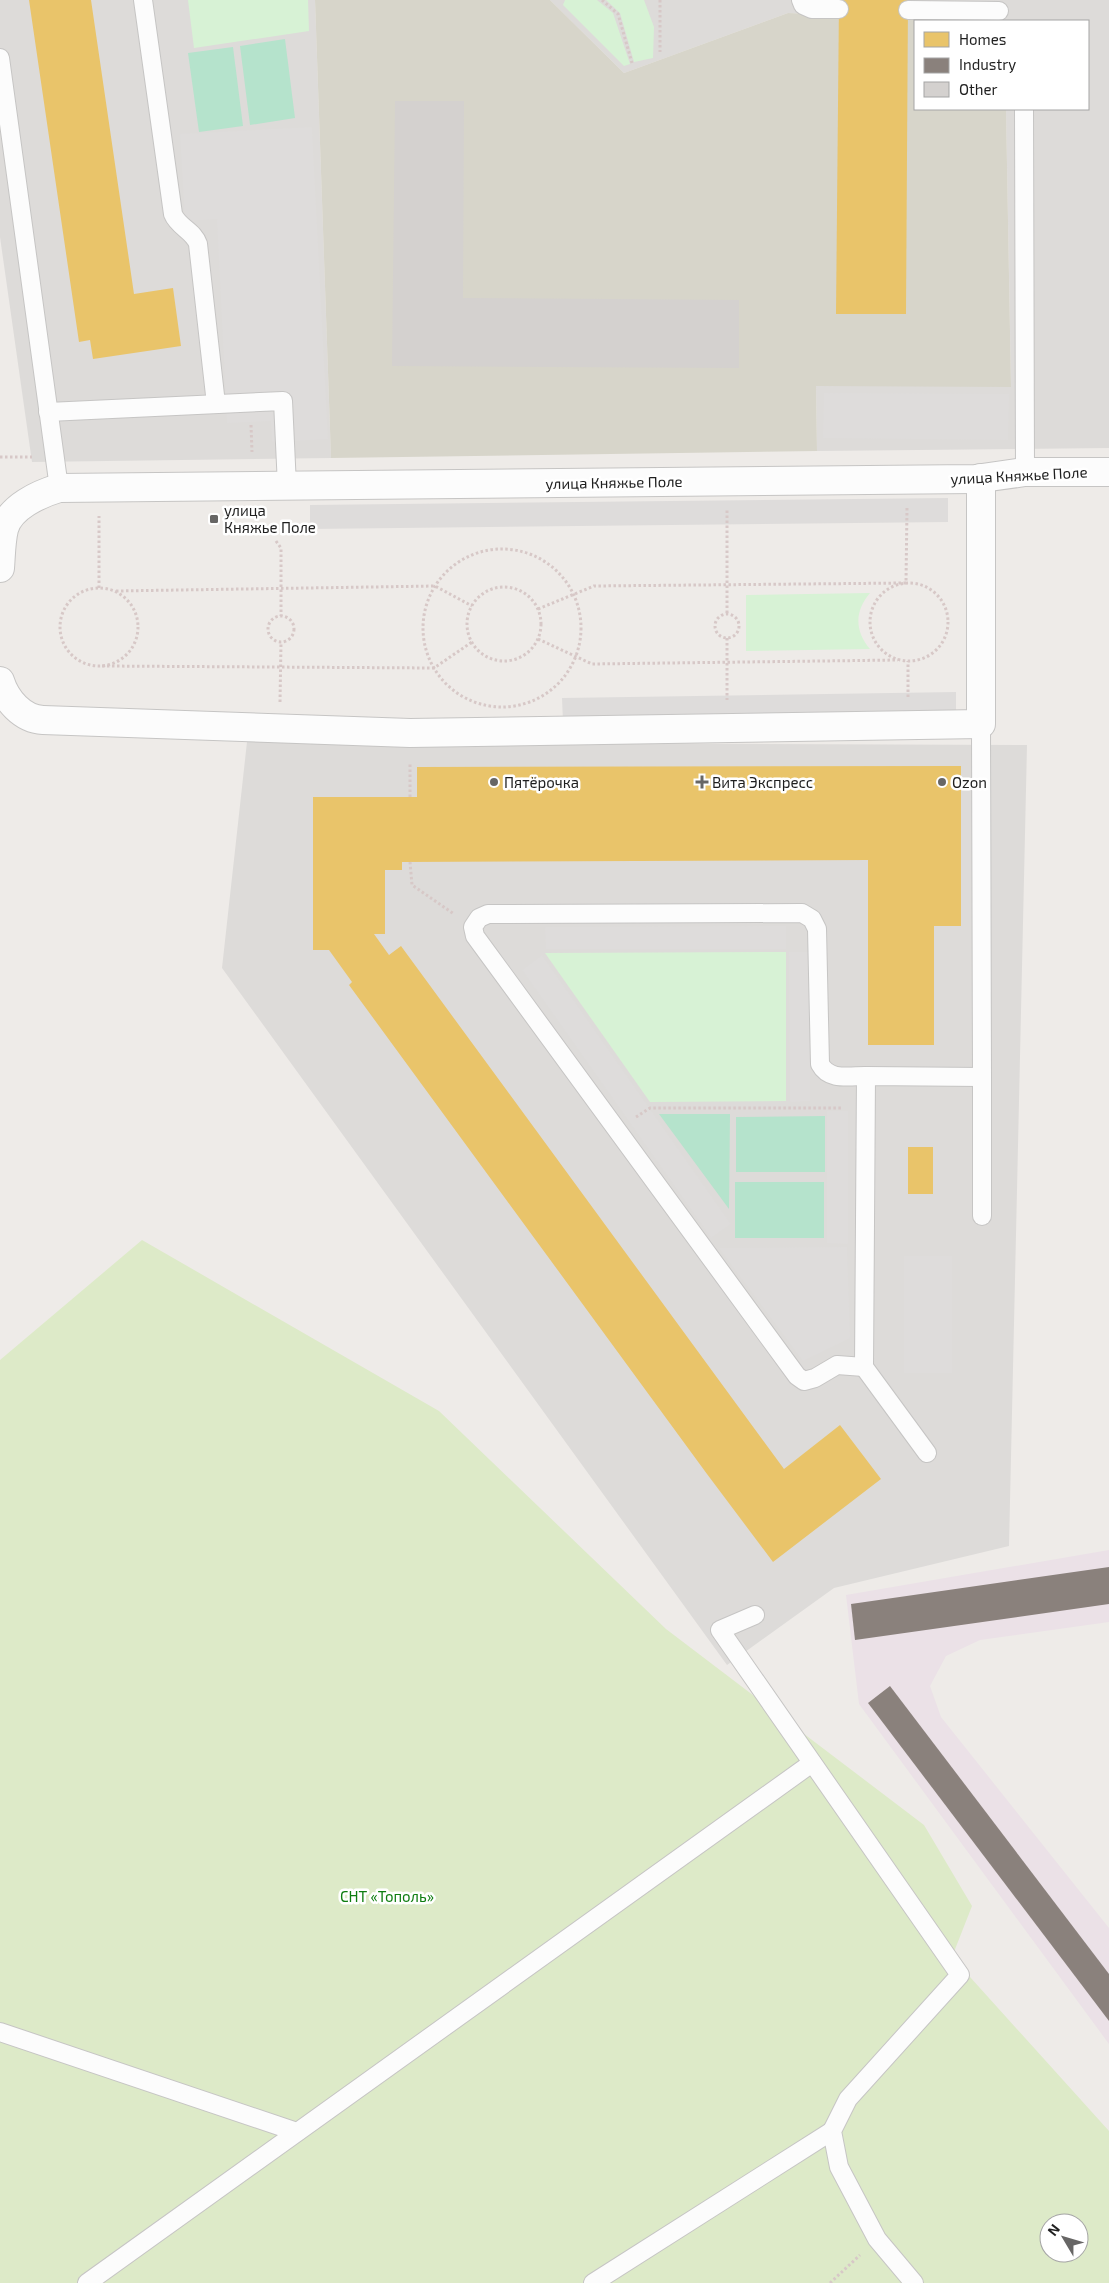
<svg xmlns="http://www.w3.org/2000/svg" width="1109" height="2283" viewBox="0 0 1109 2283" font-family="'Exo 2',sans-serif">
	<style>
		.residential { fill: #dddbd9 }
		.industrial { fill: #ebe1e7 }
		.construction { fill: #d7d5ca }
		.grass { fill: #ddeac8; fill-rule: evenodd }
		.park { fill: #d7f2d5 }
		.pitch { fill: #b5e3cc }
		.parking { fill: #dedcdb }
		.homes { fill: #e9c46a }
		.industry { fill: #8a817c }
		.building { fill: #d4d1cf }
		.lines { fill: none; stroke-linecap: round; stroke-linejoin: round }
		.service-casing { stroke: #c6c5c4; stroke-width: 20 }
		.minor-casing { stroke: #c6c5c4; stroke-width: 30 }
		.path { stroke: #d7c8c7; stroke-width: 3; stroke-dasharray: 2.5 2.5; stroke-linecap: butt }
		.service { stroke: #fcfcfc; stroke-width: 18 }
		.minor { stroke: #fcfcfc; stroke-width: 28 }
		.poi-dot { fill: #676665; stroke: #fff; stroke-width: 2 }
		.labels { text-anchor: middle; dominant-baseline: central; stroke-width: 5; stroke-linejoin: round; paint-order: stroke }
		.street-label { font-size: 15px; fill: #1f1f1f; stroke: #fff }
		.poi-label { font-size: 15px; fill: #1f1f1f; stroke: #fff; text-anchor: start }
		.park-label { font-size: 15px; fill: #0e7d10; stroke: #fff }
	</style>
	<rect width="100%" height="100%" fill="#eeebe8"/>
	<g class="residential">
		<polygon points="0,0 315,0 331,458 32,462 0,237"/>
		<polygon points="550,0 1109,0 1109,448 817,451 816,386 1011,386 1006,109 1088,109 1088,21 983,21 788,13 624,73"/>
		<polygon points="247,742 1027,745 1009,1546 834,1588 727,1665 222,968"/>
	</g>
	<polygon class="industrial" points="1109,1550 1109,1622 980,1640 946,1656 930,1686 941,1717 1109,1928 1109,2044 859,1704 846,1595"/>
	<polygon class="construction" points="315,0 550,0 624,73 788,13 983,21 915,21 915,109 1006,109 1011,387 816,386 817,451 331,458"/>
	<path class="grass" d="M142 1240 439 1411 666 1629 924 1825 972 1906 952 1957 1109 2131V2283H0V1360ZM1049 2223H1079V2253H1049Z"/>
	<g class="park">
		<polygon points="188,0 308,0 309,31 194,48"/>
		<polygon points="565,0 597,0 613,13 630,64 624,66 563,5"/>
		<polygon points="606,0 644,0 654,27 653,58 634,62 620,13"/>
		<path d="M870 593C854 612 855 631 870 649L746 651V595Z"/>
		<polygon points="786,952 786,1101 650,1102 545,953"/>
	</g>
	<g class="pitch">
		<polygon points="285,39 295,118 250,125 240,46"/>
		<polygon points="233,47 243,126 199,132 188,53"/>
		<polygon points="659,1114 730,1114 729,1209"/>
		<polygon points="825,1116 825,1172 736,1172 736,1117"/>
		<rect x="735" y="1182" width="89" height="56"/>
	</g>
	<g class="parking">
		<polygon points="312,127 328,439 272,442 271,421 227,423 217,219 185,221 180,134"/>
		<polygon points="824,393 1009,394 1008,440 823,438"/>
		<polygon points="948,498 948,522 310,529 310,505"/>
		<polygon points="956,692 956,715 563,722 562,698"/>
		<polygon points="786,926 786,949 546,949 545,927"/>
		<polygon points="789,952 810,952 810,1101 790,1102"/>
		<polygon points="542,955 731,1224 711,1238 522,970"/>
		<polygon points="827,1111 848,1111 848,1244 827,1243"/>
		<polygon points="847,1247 850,1338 803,1361 719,1248"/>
		<rect x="904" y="1256" width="48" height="117"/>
	</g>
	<g class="homes">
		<polygon points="29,0 91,0 134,294 173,288 181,346 93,359 90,340 79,342"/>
		<polygon points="839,0 908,0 906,314 836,314"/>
		<polygon points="961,766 961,926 934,926 934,1045 868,1045 868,860 402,862 402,870 385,870 385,934 374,934 389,955 401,946 784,1469 840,1425 881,1479 773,1562 707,1474 349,985 352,982 329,950 313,950 313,797 417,797 417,767"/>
		<rect x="908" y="1147" width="25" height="47"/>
	</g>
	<g class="industry">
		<polygon points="1109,1567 1109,1604 855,1640 851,1604"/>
		<polygon points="890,1686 1109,1974 1109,2021 868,1703"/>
	</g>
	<polygon class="building" points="395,101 464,101 463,298 739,300 739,368 392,366"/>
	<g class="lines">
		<g class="service-casing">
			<g id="service">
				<path d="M143 0 173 214C178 227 194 231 198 244L216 404"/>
				<polyline points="801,0 803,5 812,9 839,9"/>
				<polyline points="908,10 999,11"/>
				<polyline points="0,58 59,488"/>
				<polyline points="1024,109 1025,472"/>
				<polyline points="48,412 283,401 287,486"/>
				<polyline points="982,1077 982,1216"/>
				<path d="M864 1367 837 1365 815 1378 804 1381 797 1376 475 936 473 927 479 918 488 914 802 913 812 919 817 929 820 1064C829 1081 849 1076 866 1076"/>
				<polyline points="927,1453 864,1367 866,1076 982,1077 981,724"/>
				<polyline points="755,1615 720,1630 960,1975 848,2099 832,2131 839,2167 877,2239 914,2283"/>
				<polyline points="0,2032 297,2132"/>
				<polyline points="87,2283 812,1763"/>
				<polyline points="593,2283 832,2131"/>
			</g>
		</g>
		<g class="minor-casing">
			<g id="minor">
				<path d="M0 568C1 556 1 541 4 529 10 507 39 494 59 488L975 479 1025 472H1109"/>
				<path d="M0 681C6 700 22 719 43 720L410 733 981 724V478"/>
			</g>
		</g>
		<g class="path">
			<polyline points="602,0 618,14 632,63"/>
			<polyline points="660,0 660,52"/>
			<polyline points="251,425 252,452"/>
			<polyline points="0,457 32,457"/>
			<polyline points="276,541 281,548 281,616"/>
			<circle cx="502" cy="628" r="79"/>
			<circle cx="909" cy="622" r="39"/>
			<circle cx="504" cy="624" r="37"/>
			<circle cx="99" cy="627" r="39"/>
			<polyline points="99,588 99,516"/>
			<polyline points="116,591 435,586 472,606"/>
			<polyline points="538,609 594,586 906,583 907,507"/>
			<polyline points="727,613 727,509"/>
			<circle cx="727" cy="626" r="12"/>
			<circle cx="281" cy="629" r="13"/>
			<polyline points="727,638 727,700"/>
			<polyline points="538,639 592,664 898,660"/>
			<polyline points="102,666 434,668 472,642"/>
			<polyline points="908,697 908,661"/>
			<polyline points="280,702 281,642"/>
			<polyline points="410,797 410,762"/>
			<polyline points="410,862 412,885 454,914"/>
			<polyline points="636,1117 650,1108 842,1108"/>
			<polyline points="830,2283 860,2255"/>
		</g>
		<use href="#service" class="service"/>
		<use href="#minor" class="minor"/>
	</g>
	<g class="poi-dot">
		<rect x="209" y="514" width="10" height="10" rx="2.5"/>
		<circle cx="494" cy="782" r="5"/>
		<path d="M699.5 774.5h5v5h5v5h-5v5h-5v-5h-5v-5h5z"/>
		<circle cx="942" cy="782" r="5"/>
	</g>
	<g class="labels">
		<g class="street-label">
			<text transform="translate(1019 475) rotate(-3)">улица Княжье Поле</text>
			<text transform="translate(614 482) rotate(-1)">улица Княжье Поле</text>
		</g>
		<g class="poi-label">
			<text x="224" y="510">улица<tspan x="224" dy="17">Княжье Поле</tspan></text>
			<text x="504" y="782">Пятёрочка</text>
			<text x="712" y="782">Вита Экспресс</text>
			<text x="952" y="782">Ozon</text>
		</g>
		<g class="park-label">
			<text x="387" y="1896">СНТ «Тополь»</text>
		</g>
	</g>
	<rect x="914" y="20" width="175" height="90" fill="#ffffff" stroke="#a5a5a5"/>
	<rect x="924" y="32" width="25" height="15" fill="#e9c46a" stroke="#a5a5a5"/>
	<text x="959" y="45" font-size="15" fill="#1f1f1f">Homes</text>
	<rect x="924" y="58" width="25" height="15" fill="#8a817c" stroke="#a5a5a5"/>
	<text x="959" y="70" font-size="15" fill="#1f1f1f">Industry</text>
	<rect x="924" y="82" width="25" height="15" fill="#d4d1cf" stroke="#a5a5a5"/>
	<text x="959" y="95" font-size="15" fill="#1f1f1f">Other</text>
	<g transform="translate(1064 2238) rotate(308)"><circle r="24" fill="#ffffff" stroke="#a5a5a5"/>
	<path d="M0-4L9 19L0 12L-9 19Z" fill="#676665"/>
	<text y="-8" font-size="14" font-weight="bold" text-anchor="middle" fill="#1f1f1f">N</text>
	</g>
</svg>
